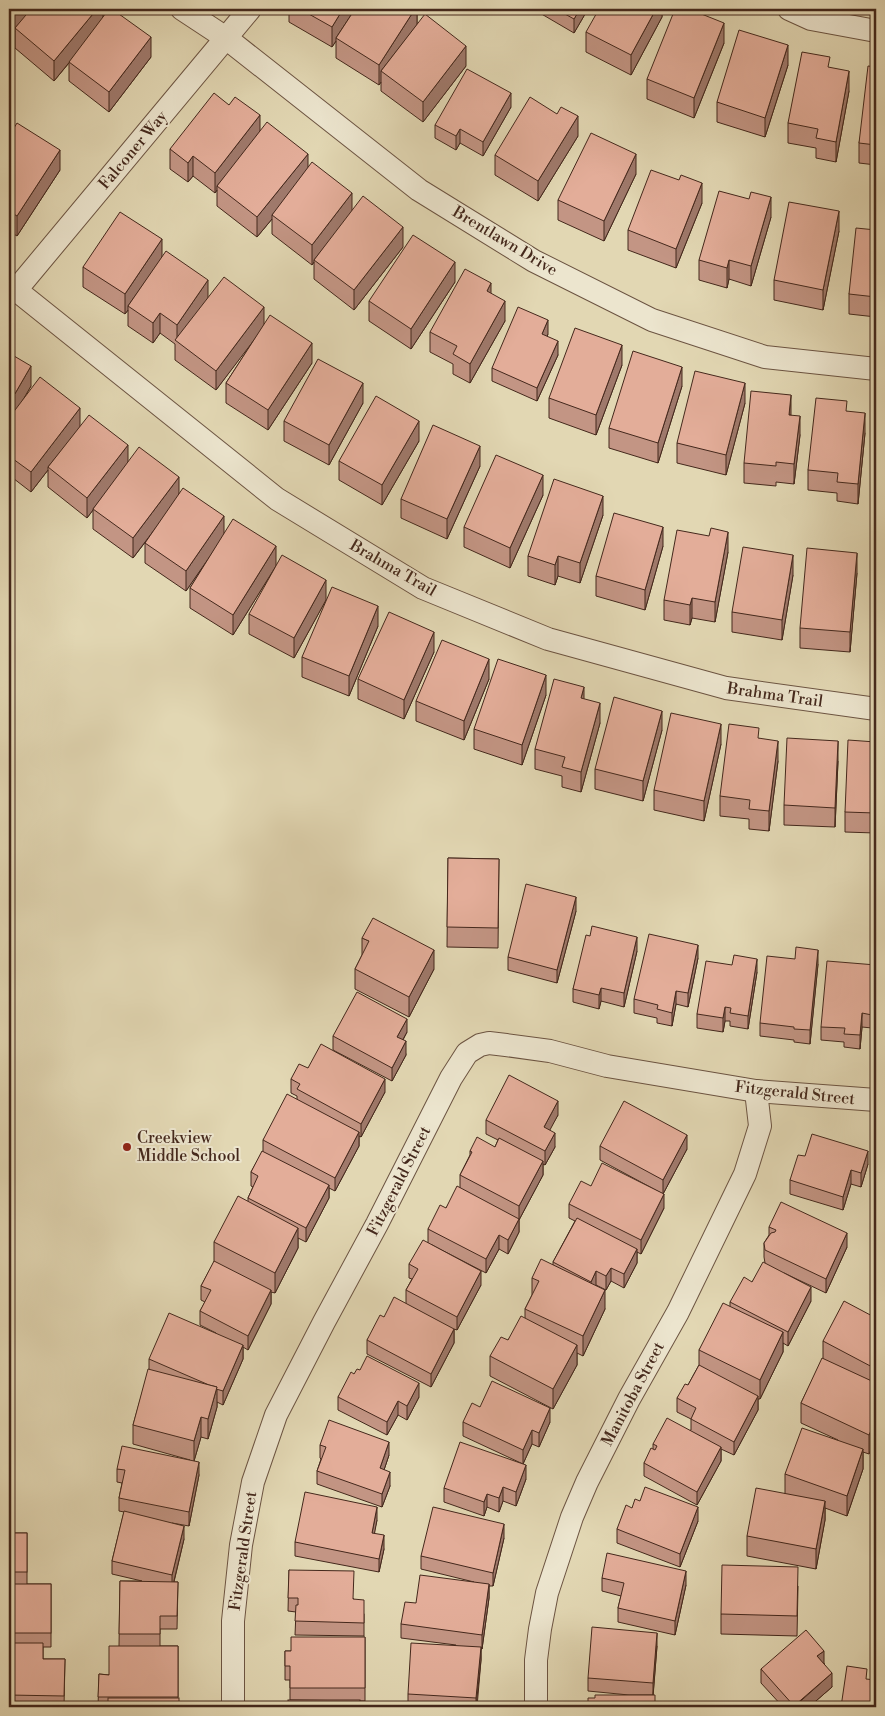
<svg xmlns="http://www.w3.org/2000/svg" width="885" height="1716" viewBox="0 0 885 1716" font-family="'Libre Bodoni',serif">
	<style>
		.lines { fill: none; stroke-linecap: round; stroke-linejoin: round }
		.minor-casing { stroke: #6c5442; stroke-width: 24 }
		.minor { stroke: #ece5ce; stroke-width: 22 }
		.wall { fill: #c39584; stroke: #44281c }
		.shaded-wall { fill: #9f796b; stroke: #44281c }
		.building { fill: #e3ad99; stroke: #44281c }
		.poi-dot { fill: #8f2418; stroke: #ece5ce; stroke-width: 2 }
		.labels { text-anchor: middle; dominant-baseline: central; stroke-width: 4; stroke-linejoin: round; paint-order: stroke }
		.street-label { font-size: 16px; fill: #44281c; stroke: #ece5ce }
		.poi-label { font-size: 16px; fill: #44281c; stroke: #ece5ce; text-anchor: start }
	</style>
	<rect width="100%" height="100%" fill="#e2d7b3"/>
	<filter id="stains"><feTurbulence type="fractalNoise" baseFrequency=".004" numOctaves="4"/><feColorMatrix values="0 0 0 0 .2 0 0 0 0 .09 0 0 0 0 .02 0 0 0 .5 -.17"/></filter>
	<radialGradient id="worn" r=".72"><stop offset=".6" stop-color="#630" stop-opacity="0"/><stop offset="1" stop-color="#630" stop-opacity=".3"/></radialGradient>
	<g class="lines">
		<g class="minor-casing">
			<g id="minor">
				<polyline points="182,9 226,38 419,190 534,261 652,320 765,357 876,369"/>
				<polyline points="789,9 811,19 876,31"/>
				<polyline points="9,289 16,290 277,499 423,588 548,639 726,688 876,709"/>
				<polyline points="16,290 250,9"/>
				<polyline points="233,1707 233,1621 241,1545 253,1482 276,1415 324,1322 377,1224 451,1078 467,1053 480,1045 489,1043 506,1045 550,1051 607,1066 756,1091 876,1100"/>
				<polyline points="536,1707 536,1660 540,1629 547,1593 572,1517 587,1482 629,1399 678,1312 745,1174 760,1126 756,1091"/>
			</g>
		</g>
		<use href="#minor" class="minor"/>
	</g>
	<g class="wall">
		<polygon points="9,9 103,9 103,16 151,57 109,112 69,81 69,63 54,81 15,48 15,31 11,36 9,35"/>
		<polygon points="289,9 417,9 417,24 466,66 423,122 381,91 381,82 379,85 336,58 336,41 332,47 289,22"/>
		<polygon points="533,9 588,9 574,33"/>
		<polygon points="662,9 662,17 631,75 586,52 586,32"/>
		<polygon points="724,43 694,118 647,99 647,79"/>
		<polygon points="788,65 765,137 717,122 717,102"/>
		<polygon points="876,67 876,165 859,163 859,143"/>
		<polygon points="830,68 849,91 836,162 816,158 816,148 788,143 788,123"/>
		<polygon points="511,107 483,156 460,143 456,150 435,138 435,125"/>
		<polygon points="9,116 10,135 60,170 17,236 9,231"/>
		<polygon points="260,131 308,168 352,210 403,247 354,310 314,279 314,262 312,265 272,234 272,219 257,237 217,206 217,190 215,193 193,176 188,182 170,169 170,149"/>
		<polygon points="578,136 538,201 495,175 495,155"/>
		<polygon points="636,174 604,241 558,220 558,200"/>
		<polygon points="702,203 676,268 628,250 628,230"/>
		<polygon points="771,217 751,286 729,279 727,288 699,280 699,260"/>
		<polygon points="876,230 876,317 849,314 849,294"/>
		<polygon points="839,231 823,310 774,300 774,280"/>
		<polygon points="162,257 208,298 264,325 312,363 268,430 226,403 226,383 257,335 216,390 175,360 175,344 160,333 153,343 128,326 128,310 125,314 83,287 83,267"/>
		<polygon points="455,282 411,349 369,321 369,301"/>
		<polygon points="491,294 505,321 470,383 453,374 453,364 430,352 430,332"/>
		<polygon points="548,334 547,336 558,355 537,401 492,381 492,368"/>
		<polygon points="9,353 31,386 22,401 80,426 128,462 179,493 224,534 276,566 233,635 190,608 190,588 214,550 186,591 145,563 145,543 150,536 133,558 93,529 93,510 87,518 48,487 48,470 31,492 9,475"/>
		<polygon points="622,365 596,435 549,418 549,398"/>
		<polygon points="682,386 658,463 609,448 609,428"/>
		<polygon points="363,403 329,465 284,441 284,421"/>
		<polygon points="745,403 726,475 677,463 677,443"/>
		<polygon points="847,411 865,433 858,504 837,501 837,493 808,490 808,470"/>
		<polygon points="791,415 800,435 794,484 776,482 776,486 744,483 744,463"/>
		<polygon points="419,441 382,505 339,480 339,461"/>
		<polygon points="480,466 447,539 401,518 401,499"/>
		<polygon points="543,495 510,568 464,547 464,527"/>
		<polygon points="603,515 580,583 558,576 555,585 528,576 528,556"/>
		<polygon points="663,546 645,610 596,596 596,576"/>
		<polygon points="728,552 715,622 692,618 690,625 664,620 664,600"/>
		<polygon points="857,573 850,652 800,648 800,628"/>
		<polygon points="793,575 782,640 732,632 732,612"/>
		<polygon points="873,576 876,576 876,655 872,655"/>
		<polygon points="326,600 294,658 249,634 249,614"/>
		<polygon points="378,626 349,696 302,677 302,657"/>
		<polygon points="434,652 404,719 358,699 358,679"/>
		<polygon points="489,679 464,740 416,721 416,701"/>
		<polygon points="546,695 522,765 474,749 474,729"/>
		<polygon points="584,699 600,723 581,792 562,787 562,776 535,769 535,749"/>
		<polygon points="662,730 643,801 595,789 595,769"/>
		<polygon points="759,738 778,761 769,831 749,829 749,819 720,816 720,796"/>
		<polygon points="876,742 876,842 875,842 875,833 845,832 845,812"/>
		<polygon points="721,744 704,821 654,810 654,790"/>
		<polygon points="838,761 835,827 784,825 784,805"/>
		<polygon points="448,858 499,859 498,948 447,947"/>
		<polygon points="576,911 557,983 508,970 508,957"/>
		<polygon points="590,936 637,951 624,1007 601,1001 599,1009 573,1002 573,989"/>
		<polygon points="362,938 434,969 409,1017 355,989 355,969 362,955"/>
		<polygon points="698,958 688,1007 676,1004 672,1026 657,1023 657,1018 634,1013 634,999"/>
		<polygon points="818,964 810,1044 794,1042 794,1040 760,1036 760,1023"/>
		<polygon points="732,965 757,972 748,1029 730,1026 730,1021 725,1021 723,1032 697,1028 697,1014"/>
		<polygon points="876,965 872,1028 862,1027 860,1049 844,1047 844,1042 821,1040 821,1027"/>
		<polygon points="407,1032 403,1040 406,1055 392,1081 333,1050 333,1036"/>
		<polygon points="308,1068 385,1092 361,1137 359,1136 359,1146 335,1191 329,1188 329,1198 306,1242 298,1238 298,1248 275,1293 271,1292 271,1304 248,1350 243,1347 243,1359 223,1405 217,1402 217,1407 208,1439 201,1437 194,1461 199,1475 189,1526 172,1523 184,1539 174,1582 178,1582 177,1629 160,1629 160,1646 178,1646 178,1698 179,1707 98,1707 99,1674 109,1675 119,1646 120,1581 142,1581 112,1574 112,1561 124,1512 119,1511 119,1498 122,1483 117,1482 117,1469 190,1460 133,1444 133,1425 149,1369 149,1359 216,1333 200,1325 200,1311 205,1302 201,1300 201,1286 214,1262 214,1242 248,1201 248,1198 253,1187 251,1186 251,1172 263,1151 263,1140 297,1100 297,1096 291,1093 291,1079"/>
		<polygon points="558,1115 549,1130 555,1147 545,1165 543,1164 543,1175 519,1220 519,1232 508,1254 499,1249 486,1273 432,1245 481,1285 457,1330 454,1329 454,1343 431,1387 367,1354 367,1340 384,1317 406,1304 406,1290 412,1279 409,1278 409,1264 428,1243 428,1229 446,1208 460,1188 460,1175 470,1155 470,1151 495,1147 498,1140 486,1134 486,1120"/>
		<polygon points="600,1146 687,1149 663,1194 600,1160"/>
		<polygon points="805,1156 868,1164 861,1187 851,1184 843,1210 790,1194 790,1180"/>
		<polygon points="591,1186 664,1208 641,1254 637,1252 637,1263 624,1288 611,1281 606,1290 596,1285 605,1309 583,1356 577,1353 577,1365 553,1409 490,1376 490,1356 508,1340 525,1318 525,1309 532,1295 532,1278 553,1265 553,1262 575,1221 569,1218 569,1204"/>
		<polygon points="769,1227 847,1247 826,1293 784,1273 811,1301 788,1346 783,1343 783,1352 760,1399 758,1399 758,1410 734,1455 721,1449 721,1461 697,1505 644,1476 644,1463 653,1449 653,1444 691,1430 691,1419 677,1412 677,1398 688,1385 699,1365 699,1350 730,1306 730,1302 752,1282 765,1263 764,1257 764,1243 769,1235"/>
		<polygon points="876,1318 876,1438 869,1454 863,1452 863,1469 847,1516 825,1508 825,1520 816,1569 747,1556 747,1536 785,1493 785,1474 838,1440 801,1423 801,1403 823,1358 823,1341"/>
		<polygon points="354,1374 419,1397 407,1420 398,1415 387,1435 338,1410 338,1397"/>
		<polygon points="480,1407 550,1422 539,1447 532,1444 523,1464 463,1436 463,1422"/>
		<polygon points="320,1445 389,1455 384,1470 390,1486 382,1507 317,1484 317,1471 321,1459 320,1458"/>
		<polygon points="526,1479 516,1506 503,1501 499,1512 487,1507 484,1516 444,1502 444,1488"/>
		<polygon points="632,1508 698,1521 680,1567 617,1543 617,1529"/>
		<polygon points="377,1520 374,1533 384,1549 379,1572 295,1556 295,1542"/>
		<polygon points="9,1533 27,1533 27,1584 51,1584 51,1647 43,1647 43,1659 65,1659 64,1707 9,1707"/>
		<polygon points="504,1538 493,1586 489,1586 489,1598 482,1649 481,1649 481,1660 477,1707 408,1707 408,1694 456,1645 401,1638 401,1624 416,1603 474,1582 421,1569 421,1556"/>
		<polygon points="289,1570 354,1599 364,1614 364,1636 295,1635 296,1612 288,1611"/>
		<polygon points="602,1578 686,1585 675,1635 618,1622 618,1608 621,1596 602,1591"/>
		<polygon points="798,1586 797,1636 721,1634 721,1614"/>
		<polygon points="365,1637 365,1701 290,1700 290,1680 285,1680 285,1651 291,1651"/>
		<polygon points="657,1646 653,1695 629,1695 588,1691 588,1678"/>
		<polygon points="824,1663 832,1687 809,1707 783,1707 761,1683 761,1669"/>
	</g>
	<g class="shaded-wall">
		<polygon points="17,9 33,9 15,28 15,31 11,36 11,17"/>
		<polygon points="97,9 103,9 103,21 54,81 54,61"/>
		<polygon points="343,9 355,9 336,38 336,41 332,47 332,27"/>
		<polygon points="415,9 417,9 417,25 381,71 381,82 379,85 379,65"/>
		<polygon points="580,9 588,9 574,33 574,19"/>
		<polygon points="656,9 662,9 662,17 631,75 631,55"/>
		<polygon points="724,23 724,43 694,118 694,98"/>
		<polygon points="151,37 151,57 109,112 109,92"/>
		<polygon points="788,45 788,65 765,137 765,118"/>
		<polygon points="466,46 466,66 423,122 423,102"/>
		<polygon points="849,71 849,91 836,162 836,142"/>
		<polygon points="511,93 511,107 483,156 483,142"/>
		<polygon points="260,115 260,135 217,186 217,190 215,193 215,173"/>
		<polygon points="10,116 10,136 9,137 9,118"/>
		<polygon points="578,116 578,136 538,201 538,181"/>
		<polygon points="460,129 460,143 456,150 456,136"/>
		<polygon points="60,150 60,170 17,236 17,216"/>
		<polygon points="308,154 308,174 272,215 272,219 257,237 257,217"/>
		<polygon points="636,154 636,174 604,241 604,221"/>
		<polygon points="193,156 193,176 188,182 188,163"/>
		<polygon points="702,183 702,203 676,268 676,249"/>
		<polygon points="352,193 352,213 314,260 314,262 312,265 312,245"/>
		<polygon points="771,197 771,217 751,286 751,266"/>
		<polygon points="839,211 839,231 823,310 823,290"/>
		<polygon points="403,227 403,247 354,310 354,290"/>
		<polygon points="162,239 162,258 128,306 128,310 125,314 125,294"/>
		<polygon points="729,260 729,279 727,288 727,268"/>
		<polygon points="455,262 455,282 411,349 411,329"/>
		<polygon points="208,280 208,300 177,341 177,325"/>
		<polygon points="491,283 491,303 487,291"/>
		<polygon points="505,301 505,321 470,383 470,364"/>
		<polygon points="264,307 264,327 216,390 216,371"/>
		<polygon points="160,313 160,333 153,343 153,323"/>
		<polygon points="548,320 548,334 542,348 542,334"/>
		<polygon points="558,341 558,355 537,401 537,388"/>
		<polygon points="312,343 312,363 268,430 268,410"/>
		<polygon points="622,345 622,365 596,435 596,415"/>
		<polygon points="31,366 31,386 9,424 9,404"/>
		<polygon points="682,367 682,386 658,463 658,443"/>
		<polygon points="363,383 363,403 329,465 329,445"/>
		<polygon points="745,383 745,403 726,475 726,455"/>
		<polygon points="791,395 791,415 789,415"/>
		<polygon points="80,408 80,428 48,467 48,470 31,492 31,472"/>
		<polygon points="865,413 865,433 858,504 858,484"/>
		<polygon points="800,416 800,435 794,484 794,464"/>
		<polygon points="419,421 419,441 382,505 382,485"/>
		<polygon points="128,445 128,465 93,509 93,510 87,518 87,498"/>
		<polygon points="480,446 480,466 447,539 447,519"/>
		<polygon points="543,475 543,495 510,568 510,548"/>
		<polygon points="179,477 179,497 133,558 133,538"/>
		<polygon points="603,496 603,515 580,583 580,563"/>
		<polygon points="224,516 224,536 186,591 186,571"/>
		<polygon points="663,527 663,546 645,610 645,590"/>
		<polygon points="728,532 728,552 715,622 715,602"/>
		<polygon points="276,546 276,566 233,635 233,615"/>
		<polygon points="857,553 857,573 850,652 850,632"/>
		<polygon points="793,555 793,575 782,640 782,620"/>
		<polygon points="558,556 558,576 555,585 555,565"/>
		<polygon points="326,580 326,600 294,658 294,638"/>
		<polygon points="692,598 692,618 690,625 690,605"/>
		<polygon points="378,606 378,626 349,696 349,676"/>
		<polygon points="434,632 434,652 404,719 404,700"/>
		<polygon points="489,659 489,679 464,740 464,721"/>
		<polygon points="546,675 546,695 522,765 522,745"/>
		<polygon points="584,687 584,707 581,698"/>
		<polygon points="600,703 600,723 581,792 581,772"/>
		<polygon points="662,711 662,730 643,801 643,781"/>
		<polygon points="721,724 721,744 704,821 704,801"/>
		<polygon points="778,741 778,761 769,831 769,811"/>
		<polygon points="838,741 838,761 835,827 835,808"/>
		<polygon points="576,897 576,911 557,983 557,970"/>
		<polygon points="637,937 637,951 624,1007 624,993"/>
		<polygon points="698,945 698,958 688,1007 688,993"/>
		<polygon points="434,950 434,969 409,1017 409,997"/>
		<polygon points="818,950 818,964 810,1044 810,1030"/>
		<polygon points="757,959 757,972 748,1029 748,1016"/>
		<polygon points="876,971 876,984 872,1028 872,1015"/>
		<polygon points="601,988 601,1001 599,1009 599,995"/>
		<polygon points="676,991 676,1004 672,1026 672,1013"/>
		<polygon points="725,1007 725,1021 723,1032 723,1018"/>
		<polygon points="862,1013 862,1027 860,1049 860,1035"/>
		<polygon points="407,1019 407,1032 397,1050 397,1037"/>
		<polygon points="406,1041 406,1055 392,1081 392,1068"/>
		<polygon points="385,1079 385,1092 361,1137 361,1124"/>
		<polygon points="558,1101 558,1115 544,1141 544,1127"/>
		<polygon points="359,1132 359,1146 335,1191 335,1178"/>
		<polygon points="555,1133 555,1147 545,1165 545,1151"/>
		<polygon points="687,1135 687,1149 663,1194 663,1180"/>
		<polygon points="868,1151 868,1164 861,1187 861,1173"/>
		<polygon points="543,1161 543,1175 519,1220 519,1206"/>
		<polygon points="851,1170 851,1184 843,1210 843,1197"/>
		<polygon points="329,1185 329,1198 306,1242 306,1228"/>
		<polygon points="664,1194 664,1208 641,1254 641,1240"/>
		<polygon points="519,1219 519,1232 508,1254 508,1240"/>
		<polygon points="298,1228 298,1248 275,1293 275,1273"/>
		<polygon points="847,1233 847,1247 826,1293 826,1279"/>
		<polygon points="499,1235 499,1249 486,1273 486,1259"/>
		<polygon points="637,1249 637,1263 624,1288 624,1274"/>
		<polygon points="611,1268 611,1281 606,1290 606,1276"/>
		<polygon points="481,1271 481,1285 457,1330 457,1317"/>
		<polygon points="596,1271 596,1285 591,1295 591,1282"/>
		<polygon points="811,1287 811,1301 788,1346 788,1332"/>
		<polygon points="271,1290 271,1304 248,1350 248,1336"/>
		<polygon points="605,1290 605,1309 583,1356 583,1336"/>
		<polygon points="454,1329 454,1343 431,1387 431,1374"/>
		<polygon points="783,1332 783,1352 760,1399 760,1380"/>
		<polygon points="243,1345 243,1359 223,1405 223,1391"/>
		<polygon points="577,1345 577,1365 553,1409 553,1389"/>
		<polygon points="419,1383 419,1397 407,1420 407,1406"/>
		<polygon points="217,1387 217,1407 208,1439 208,1419"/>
		<polygon points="758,1396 758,1410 734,1455 734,1442"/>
		<polygon points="398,1401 398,1415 387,1435 387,1422"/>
		<polygon points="550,1408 550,1422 539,1447 539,1433"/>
		<polygon points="201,1417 201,1437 194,1461 194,1441"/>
		<polygon points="876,1419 876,1438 869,1454 869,1435"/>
		<polygon points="532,1430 532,1444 523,1464 523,1450"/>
		<polygon points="389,1442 389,1455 380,1482 380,1468"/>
		<polygon points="721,1447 721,1461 697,1505 697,1492"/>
		<polygon points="863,1449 863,1469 847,1516 847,1496"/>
		<polygon points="199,1462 199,1475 189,1526 189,1512"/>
		<polygon points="526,1465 526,1479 516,1506 516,1492"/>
		<polygon points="390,1472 390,1486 382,1507 382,1494"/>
		<polygon points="503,1487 503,1501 499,1512 499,1498"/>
		<polygon points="487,1494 487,1507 484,1516 484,1502"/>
		<polygon points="825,1501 825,1520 816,1569 816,1549"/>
		<polygon points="377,1507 377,1520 372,1547 372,1533"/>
		<polygon points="698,1507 698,1521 680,1567 680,1554"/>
		<polygon points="504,1524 504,1538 493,1586 493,1573"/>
		<polygon points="184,1526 184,1539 172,1589 172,1575"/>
		<polygon points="384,1535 384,1549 379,1572 379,1559"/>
		<polygon points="686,1571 686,1585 675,1635 675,1621"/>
		<polygon points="489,1584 489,1598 482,1649 482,1635"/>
		<polygon points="657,1633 657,1646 653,1697 653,1683"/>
		<polygon points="481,1647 481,1660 476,1707 476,1698"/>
		<polygon points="824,1651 824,1665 817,1656"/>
		<polygon points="832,1673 832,1687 809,1707 794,1707"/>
	</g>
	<g class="building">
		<polygon points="9,9 17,9 11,17 9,15"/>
		<polygon points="31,9 97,9 54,61 15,28"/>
		<polygon points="109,9 112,9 151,37 109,92 69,62"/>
		<polygon points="300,9 343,9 332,27"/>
		<polygon points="355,9 415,9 379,65 336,38"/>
		<polygon points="556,9 580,9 574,19"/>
		<polygon points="599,9 656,9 631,55 586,32"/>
		<polygon points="675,9 689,9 724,23 694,98 647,79"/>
		<polygon points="425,14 466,46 423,102 381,71"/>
		<polygon points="739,30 788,45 765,118 717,102"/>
		<polygon points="802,52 830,57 828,67 849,71 836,142 816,138 818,129 788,123"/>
		<polygon points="868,66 876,67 876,145 859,143"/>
		<polygon points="467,69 511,93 483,142 460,129 456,136 435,125"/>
		<polygon points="214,93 229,105 235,97 260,115 215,173 193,156 188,163 170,149"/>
		<polygon points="530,97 557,114 561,107 578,116 538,181 495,155"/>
		<polygon points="267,122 308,154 257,217 217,186"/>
		<polygon points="17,123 60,150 17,216 9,211 9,136"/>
		<polygon points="591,133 636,154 604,221 558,200"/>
		<polygon points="312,162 352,193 312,245 272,215"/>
		<polygon points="651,170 679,180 681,175 702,183 676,249 628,230"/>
		<polygon points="719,191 749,199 751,192 771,197 751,266 729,260 727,268 699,260"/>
		<polygon points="363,196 403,227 354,290 314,260"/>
		<polygon points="789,202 839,211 823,290 774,280"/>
		<polygon points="120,212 162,239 125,294 83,267"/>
		<polygon points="856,228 876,230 876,297 849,294"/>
		<polygon points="413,235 455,262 411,329 369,301"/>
		<polygon points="166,251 208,280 177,325 160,313 153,323 128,306"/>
		<polygon points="465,269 491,283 487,291 505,301 470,364 453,354 457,346 430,332"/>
		<polygon points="224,277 264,307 216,371 175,340"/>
		<polygon points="518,307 548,320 542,334 558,341 537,388 492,368"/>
		<polygon points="270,315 312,343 268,410 226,383"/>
		<polygon points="575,328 622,345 596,415 549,398"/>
		<polygon points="633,351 682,367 658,443 609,428"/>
		<polygon points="9,353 31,366 9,404"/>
		<polygon points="318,359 363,383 329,445 284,421"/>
		<polygon points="695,371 745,383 726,455 677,443"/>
		<polygon points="40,377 80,408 31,472 9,456 9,418"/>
		<polygon points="751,391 791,395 789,415 800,416 794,464 776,462 776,466 744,463"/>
		<polygon points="376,396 419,421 382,485 339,461"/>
		<polygon points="816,398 847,401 846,411 865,413 858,484 837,482 838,473 808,470"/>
		<polygon points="89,415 128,445 87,498 48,467"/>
		<polygon points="433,425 480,446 447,519 401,499"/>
		<polygon points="139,447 179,477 133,538 93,509"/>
		<polygon points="496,455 543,475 510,548 464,527"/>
		<polygon points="554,479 603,496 580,563 558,556 555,565 528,556"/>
		<polygon points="183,488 224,516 186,571 145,543"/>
		<polygon points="614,513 663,527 645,590 596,576"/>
		<polygon points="233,519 276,546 233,615 190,588"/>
		<polygon points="711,528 728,532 715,602 692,598 690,605 664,600 677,530 709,536"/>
		<polygon points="743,547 793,555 782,620 732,612"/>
		<polygon points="807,548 857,553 850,632 800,628"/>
		<polygon points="282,555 326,580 294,638 249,614"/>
		<polygon points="873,576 876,576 876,642 872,642"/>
		<polygon points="332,587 378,606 349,676 302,657"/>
		<polygon points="389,612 434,632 404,700 358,679"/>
		<polygon points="442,640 489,659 464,721 416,701"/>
		<polygon points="498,659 546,675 522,745 474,729"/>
		<polygon points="554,679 584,687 581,698 600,703 581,772 562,767 565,757 535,749"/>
		<polygon points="614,697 662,711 643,781 595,769"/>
		<polygon points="671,713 721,724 704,801 654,790"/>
		<polygon points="729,724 759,728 758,738 778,741 769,811 749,809 750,800 720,796"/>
		<polygon points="787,738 838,741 835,808 784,805"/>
		<polygon points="848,740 876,742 876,822 875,822 875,813 845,812"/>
		<polygon points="448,858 499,859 498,928 447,927"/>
		<polygon points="526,884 576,897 557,970 508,957"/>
		<polygon points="373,918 434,950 409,997 355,969 369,941 362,938"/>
		<polygon points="592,926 637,937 624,993 601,988 599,995 573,989 586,935 590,936"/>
		<polygon points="649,934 698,945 688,993 676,991 672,1013 657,1009 658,1005 634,999"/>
		<polygon points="796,947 818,950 810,1030 794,1029 794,1027 760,1023 767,956 795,959"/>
		<polygon points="734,955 757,959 748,1016 730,1013 731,1008 725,1007 723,1018 697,1014 706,961 732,965"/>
		<polygon points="827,961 876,965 872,1015 862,1013 860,1035 844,1034 845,1028 821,1027"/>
		<polygon points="357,992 407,1019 397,1037 406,1041 392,1068 333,1036"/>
		<polygon points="321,1044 385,1079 361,1124 297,1089 300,1084 291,1079 299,1064 308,1068"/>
		<polygon points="509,1075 558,1101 544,1127 555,1133 545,1151 486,1120"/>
		<polygon points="287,1094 359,1132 335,1178 263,1140"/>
		<polygon points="624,1101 687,1135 663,1180 600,1146"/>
		<polygon points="812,1134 868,1151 861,1173 851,1170 843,1197 790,1180 798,1155 805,1156"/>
		<polygon points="477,1137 495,1147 499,1138 543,1161 519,1206 460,1175 472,1152 470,1151"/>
		<polygon points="262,1151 329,1185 306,1228 248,1198 258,1176 251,1172"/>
		<polygon points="602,1163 664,1194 641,1240 569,1204 581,1181 591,1186"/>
		<polygon points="457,1186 519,1219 508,1240 499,1235 486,1259 428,1229 440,1205 446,1208"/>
		<polygon points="238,1196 298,1228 275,1273 214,1242"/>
		<polygon points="781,1202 847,1233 826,1279 765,1250 764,1243 771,1233 775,1232 776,1230 769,1227"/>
		<polygon points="577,1218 637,1249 624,1274 611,1268 606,1276 596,1271 591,1282 553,1262"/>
		<polygon points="423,1240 481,1271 457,1317 406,1290 418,1269 409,1264"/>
		<polygon points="541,1259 605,1290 583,1336 525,1309 539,1281 532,1278"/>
		<polygon points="214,1261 271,1290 248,1336 200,1311 211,1290 201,1286"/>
		<polygon points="763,1262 811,1287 788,1332 730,1302 744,1277 752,1282"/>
		<polygon points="394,1297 454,1329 431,1374 367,1340 380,1315 384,1317"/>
		<polygon points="844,1301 876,1318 876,1369 823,1341"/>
		<polygon points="723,1303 783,1332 760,1380 699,1350"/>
		<polygon points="169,1313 243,1345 223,1391 216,1389 217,1387 209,1385 149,1359"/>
		<polygon points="521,1316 577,1345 553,1389 490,1356 501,1337 508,1340"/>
		<polygon points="367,1356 419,1383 407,1406 398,1401 387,1422 338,1397 351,1372 354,1374 357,1369 360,1370"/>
		<polygon points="822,1358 876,1383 876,1419 869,1435 801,1403"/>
		<polygon points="699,1365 758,1396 734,1442 691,1419 696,1408 677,1398 685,1384 688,1385"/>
		<polygon points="148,1369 217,1387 208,1419 201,1417 194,1441 133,1425"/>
		<polygon points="492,1381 550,1408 539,1433 532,1430 523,1450 463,1422 472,1403 480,1407"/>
		<polygon points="667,1418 721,1447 697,1492 644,1463 651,1448 655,1450 657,1446 653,1444"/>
		<polygon points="329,1420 389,1442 380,1468 390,1472 382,1494 317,1471 326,1447 320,1445"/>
		<polygon points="802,1428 863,1449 847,1496 785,1474"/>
		<polygon points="460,1442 526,1465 516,1492 503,1487 499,1498 487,1494 484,1502 444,1488"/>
		<polygon points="122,1446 199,1462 189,1512 119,1498 125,1470 117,1469"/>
		<polygon points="645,1487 698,1507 680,1554 617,1529 626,1505 632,1508 635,1499 640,1501"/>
		<polygon points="756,1488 825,1501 816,1549 747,1536"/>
		<polygon points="305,1492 377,1507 372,1533 384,1535 379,1559 295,1542"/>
		<polygon points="433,1507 504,1524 493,1573 421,1556"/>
		<polygon points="124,1511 184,1526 172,1575 112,1561"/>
		<rect x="9" y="1533" width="18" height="39"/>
		<polygon points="607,1553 686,1571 675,1621 618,1608 624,1583 602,1578"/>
		<polygon points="722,1565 798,1567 797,1616 721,1614"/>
		<polygon points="289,1570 354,1571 353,1599 364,1600 364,1623 295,1621 296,1605 298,1605 298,1598 288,1598"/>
		<polygon points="420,1575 489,1584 482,1635 401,1624 405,1602 416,1603"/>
		<polygon points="120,1581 178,1582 177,1616 160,1616 160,1634 119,1634"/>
		<rect x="9" y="1584" width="42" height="49"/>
		<polygon points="592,1627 657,1633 653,1683 588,1678"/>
		<polygon points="806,1630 824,1651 817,1656 832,1673 794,1706 761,1669"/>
		<polygon points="291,1637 365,1637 365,1688 290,1688 290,1666 285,1666 285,1651 291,1651"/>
		<polygon points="9,1643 43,1643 43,1659 65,1659 64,1696 9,1695"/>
		<polygon points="411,1643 481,1647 476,1698 408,1694"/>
		<polygon points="109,1646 178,1646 178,1697 98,1697 99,1674 109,1675"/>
		<polygon points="847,1666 867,1669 866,1679 876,1680 876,1707 841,1707"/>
		<polygon points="595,1695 655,1695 655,1707 588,1707 588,1698 595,1698"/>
		<rect x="108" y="1698" width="71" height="9"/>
		<rect x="288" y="1700" width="72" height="7"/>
		<polygon points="9,1704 53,1705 53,1707 9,1707"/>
	</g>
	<circle class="poi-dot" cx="127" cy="1147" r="5"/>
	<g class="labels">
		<g class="street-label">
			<text transform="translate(133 150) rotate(-50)">Falconer Way</text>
			<text transform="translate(505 241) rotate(31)">Brentlawn Drive</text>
			<text transform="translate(393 568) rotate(30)">Brahma Trail</text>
			<text transform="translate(775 695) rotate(8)">Brahma Trail</text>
			<text transform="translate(795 1093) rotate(6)">Fitzgerald Street</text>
			<text transform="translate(399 1181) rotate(-63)">Fitzgerald Street</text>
			<text transform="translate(633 1394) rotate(-62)">Manitoba Street</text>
			<text transform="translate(243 1551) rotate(-82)">Fitzgerald Street</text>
		</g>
		<g class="poi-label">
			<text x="137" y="1138">Creekview<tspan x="137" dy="18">Middle School</tspan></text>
		</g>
	</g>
	<rect width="885" height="1716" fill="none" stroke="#e2d7b3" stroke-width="30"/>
	<rect x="10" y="10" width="865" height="1696" fill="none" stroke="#44281c" stroke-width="2.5"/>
	<rect x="15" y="15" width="855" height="1686" fill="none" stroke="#44281c"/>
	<rect width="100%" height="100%" filter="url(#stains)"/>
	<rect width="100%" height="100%" fill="url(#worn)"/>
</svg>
